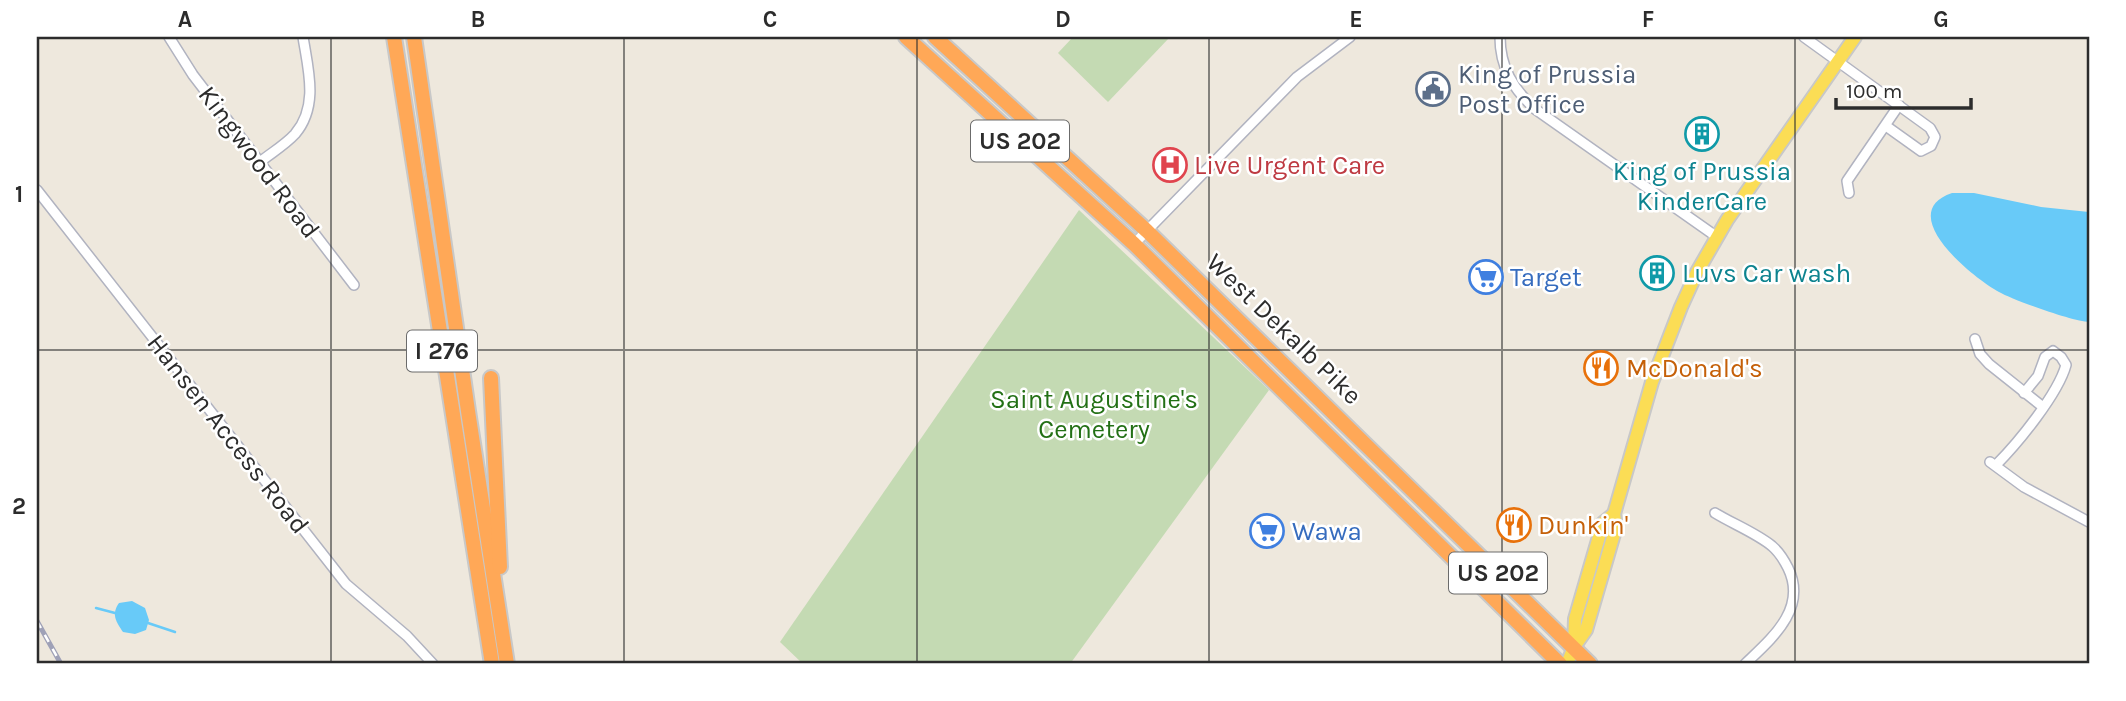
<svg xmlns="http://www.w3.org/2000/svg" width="2126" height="701" viewBox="0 0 2126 701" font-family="Karla,sans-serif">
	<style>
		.cemetery { fill: #c4dab3 }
		.water { fill: #68caf8 }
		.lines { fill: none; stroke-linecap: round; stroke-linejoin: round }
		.stream { stroke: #68caf8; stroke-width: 2.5 }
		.minor-casing { stroke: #b1b3c0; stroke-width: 12 }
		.major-casing { stroke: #c8c8c8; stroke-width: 16 }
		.highway-casing { stroke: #c8c8c8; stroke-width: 18 }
		.minor { stroke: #fff; stroke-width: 9 }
		.major { stroke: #fbdd55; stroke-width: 12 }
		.highway { stroke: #ffa857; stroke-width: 14 }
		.rail-casing { stroke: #9fa1b7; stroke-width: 5 }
		.rail { stroke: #fff; stroke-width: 2.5; stroke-dasharray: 8; stroke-linecap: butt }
		.grid { fill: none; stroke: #2c2c2c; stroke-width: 2; stroke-opacity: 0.55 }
		.labels { text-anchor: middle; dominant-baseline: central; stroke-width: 5; stroke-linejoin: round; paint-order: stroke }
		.shield { fill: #fff; stroke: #6b6b6b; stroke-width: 2 }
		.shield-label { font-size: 24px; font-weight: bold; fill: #2c2c2c }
		.service-label { font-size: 26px; fill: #4e5e75; stroke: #fff; text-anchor: start }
		.street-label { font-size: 26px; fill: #2c2c2c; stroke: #fff }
		.health-label { font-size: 26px; fill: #be3a42; stroke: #fff; text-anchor: start }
		.culture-label { font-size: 26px; fill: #0d838f; stroke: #fff }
		.shop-label { font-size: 26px; fill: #366cbe; stroke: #fff; text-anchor: start }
		.food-label { font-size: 26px; fill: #c56008; stroke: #fff; text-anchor: start }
		.park-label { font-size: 26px; fill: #237015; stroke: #fff }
		.neatline { fill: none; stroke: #2c2c2c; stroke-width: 2.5 }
		.grid-label { font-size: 23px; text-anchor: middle; font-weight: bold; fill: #2c2c2c }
	</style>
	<rect width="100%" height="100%" fill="#eee8dd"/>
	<g class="cemetery">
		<polygon points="1073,37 1170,37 1108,102 1058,53"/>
		<polygon points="1079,210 1269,390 1070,664 803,664 780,642"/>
	</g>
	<g class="water">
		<path d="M1952 193H1974L2041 207 2089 212V322C2074 322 2013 300 1999 292 1973 278 1893 213 1952 193Z"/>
		<path d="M132 601 145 608 149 620 146 630 135 634 123 632C116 622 111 614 119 603Z"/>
	</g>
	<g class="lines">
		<g class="stream">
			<polyline points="96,608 115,613"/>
			<polyline points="148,623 175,632"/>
		</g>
		<g class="minor-casing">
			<g id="minor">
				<polyline points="169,37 193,75 354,285"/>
				<path d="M1500 37C1500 67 1513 89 1535 109L1717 237"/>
				<polyline points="1804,37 1930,128 1935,137 1931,146 1921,151 1886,126"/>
				<path d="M260 162C271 153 285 145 295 134 319 106 308 69 303 37"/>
				<polyline points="37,190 346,584 407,636 433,664"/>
				<polyline points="1849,193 1847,181 1899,105"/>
				<polyline points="1134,244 1297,77 1350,37"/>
				<polyline points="1975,339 1980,354 1989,364 2043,407"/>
				<polyline points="1990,462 2024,487 2089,522"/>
				<path d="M1996 465C2018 443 2058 394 2066 365L2061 357 2053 351 2045 357 2038 376 2024 393"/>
				<path d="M1715 513C1733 524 1756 533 1772 546 1779 552 1784 560 1788 568 1808 609 1771 639 1745 664"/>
			</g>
		</g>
		<g class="major-casing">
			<g id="major">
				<polyline points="1574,647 1575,619 1603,523 1614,514"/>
				<polyline points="1567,664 1574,647 1586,630 1616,527 1614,514 1652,382 1681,307 1697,272 1727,220 1855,37"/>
			</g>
		</g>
		<g class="highway-casing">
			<g id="highway">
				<polyline points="394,37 492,664"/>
				<polyline points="414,37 468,411 507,664"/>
				<polyline points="906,37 1134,244 1560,664"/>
				<polyline points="935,37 1147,231 1590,664"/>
				<polyline points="491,378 500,567"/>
			</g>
		</g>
		<use href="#minor" class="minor"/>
		<use href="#major" class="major"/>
		<use href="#highway" class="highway"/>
		<g class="rail-casing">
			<polyline id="rail" points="37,621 61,664"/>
		</g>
		<use href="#rail" class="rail"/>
	</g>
	<path class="grid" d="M331 37V664M624 37V664M917 37V664M1209 37V664M1502 37V664M1795 37V664M37 350H2089"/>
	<defs>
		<g id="civic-ring" transform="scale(1.75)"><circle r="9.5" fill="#fff" stroke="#5c6f8a" stroke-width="1.5"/><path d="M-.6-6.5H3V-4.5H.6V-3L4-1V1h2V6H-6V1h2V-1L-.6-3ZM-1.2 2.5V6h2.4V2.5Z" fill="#5c6f8a"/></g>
		<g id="building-ring" transform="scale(1.75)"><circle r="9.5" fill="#fff" stroke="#0f9aa8" stroke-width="1.5"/><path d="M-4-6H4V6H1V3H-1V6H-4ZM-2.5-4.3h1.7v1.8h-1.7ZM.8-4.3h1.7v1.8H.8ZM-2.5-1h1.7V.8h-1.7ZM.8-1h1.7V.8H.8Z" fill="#0f9aa8"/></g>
		<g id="hospital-ring" transform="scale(1.75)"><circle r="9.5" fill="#fff" stroke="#e0444e" stroke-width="1.5"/><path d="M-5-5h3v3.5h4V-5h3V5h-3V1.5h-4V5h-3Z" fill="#e0444e"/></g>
		<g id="supermarket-ring" transform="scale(1.75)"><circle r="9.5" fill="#fff" stroke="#3f7fe0" stroke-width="1.5"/><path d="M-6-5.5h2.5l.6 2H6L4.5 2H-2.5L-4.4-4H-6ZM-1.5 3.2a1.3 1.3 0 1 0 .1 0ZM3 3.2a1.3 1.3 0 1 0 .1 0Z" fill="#3f7fe0"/></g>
		<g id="restaurant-ring" transform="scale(1.75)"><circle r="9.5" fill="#fff" stroke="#e8710a" stroke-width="1.5"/><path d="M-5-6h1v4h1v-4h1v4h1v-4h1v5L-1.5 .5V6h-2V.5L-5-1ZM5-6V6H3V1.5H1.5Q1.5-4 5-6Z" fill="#e8710a"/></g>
	</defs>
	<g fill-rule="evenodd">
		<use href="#civic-ring" x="1433" y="89"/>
		<use href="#building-ring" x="1702" y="134"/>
		<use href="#hospital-ring" x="1170" y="165"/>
		<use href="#building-ring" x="1657" y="273"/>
		<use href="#supermarket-ring" x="1486" y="277"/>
		<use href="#restaurant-ring" x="1601" y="368"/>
		<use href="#restaurant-ring" x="1514" y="525"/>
		<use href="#supermarket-ring" x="1267" y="531"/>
	</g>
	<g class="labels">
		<g class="shield">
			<rect x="971" y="120.5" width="98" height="41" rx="5"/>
			<rect x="407" y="330.5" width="70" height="41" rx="5"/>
			<rect x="1449" y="552.5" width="98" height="41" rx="5"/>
		</g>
		<g class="shield-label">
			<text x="1020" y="141">US 202</text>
			<text x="442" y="351">I 276</text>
			<text x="1498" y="573">US 202</text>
		</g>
		<g class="service-label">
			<text x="1458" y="74">King of Prussia<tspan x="1458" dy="30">Post Office</tspan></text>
		</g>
		<g class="street-label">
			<text transform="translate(259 162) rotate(53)">Kingwood Road</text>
			<text transform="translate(1284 329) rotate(44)">West Dekalb Pike</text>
			<text transform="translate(228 434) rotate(52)">Hansen Access Road</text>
		</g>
		<g class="health-label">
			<text x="1194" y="165">Live Urgent Care</text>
		</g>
		<g class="culture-label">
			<text x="1702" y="171">King of Prussia<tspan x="1702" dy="30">KinderCare</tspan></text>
			<text x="1682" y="273" text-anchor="start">Luvs Car wash</text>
		</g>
		<g class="shop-label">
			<text x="1510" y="277">Target</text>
			<text x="1292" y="531">Wawa</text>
		</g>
		<g class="food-label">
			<text x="1626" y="368">McDonald's</text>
			<text x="1538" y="525">Dunkin'</text>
		</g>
		<g class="park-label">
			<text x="1094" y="399">Saint Augustine's<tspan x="1094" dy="30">Cemetery</tspan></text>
		</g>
	</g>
	<rect width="2126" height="701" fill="none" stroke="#ffffff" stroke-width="77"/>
	<path d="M1836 98v10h135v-10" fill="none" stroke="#2c2c2c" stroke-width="3.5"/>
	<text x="1846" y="98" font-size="21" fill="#2c2c2c" stroke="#ffffff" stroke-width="5" paint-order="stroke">100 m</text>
	<rect x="38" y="38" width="2050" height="624" class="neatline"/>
	<g class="grid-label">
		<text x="185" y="27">A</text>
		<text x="478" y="27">B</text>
		<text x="770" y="27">C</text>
		<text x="1063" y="27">D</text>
		<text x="1356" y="27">E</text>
		<text x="1648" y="27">F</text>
		<text x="1941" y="27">G</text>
		<text x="19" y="202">1</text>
		<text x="19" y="514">2</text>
	</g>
</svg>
